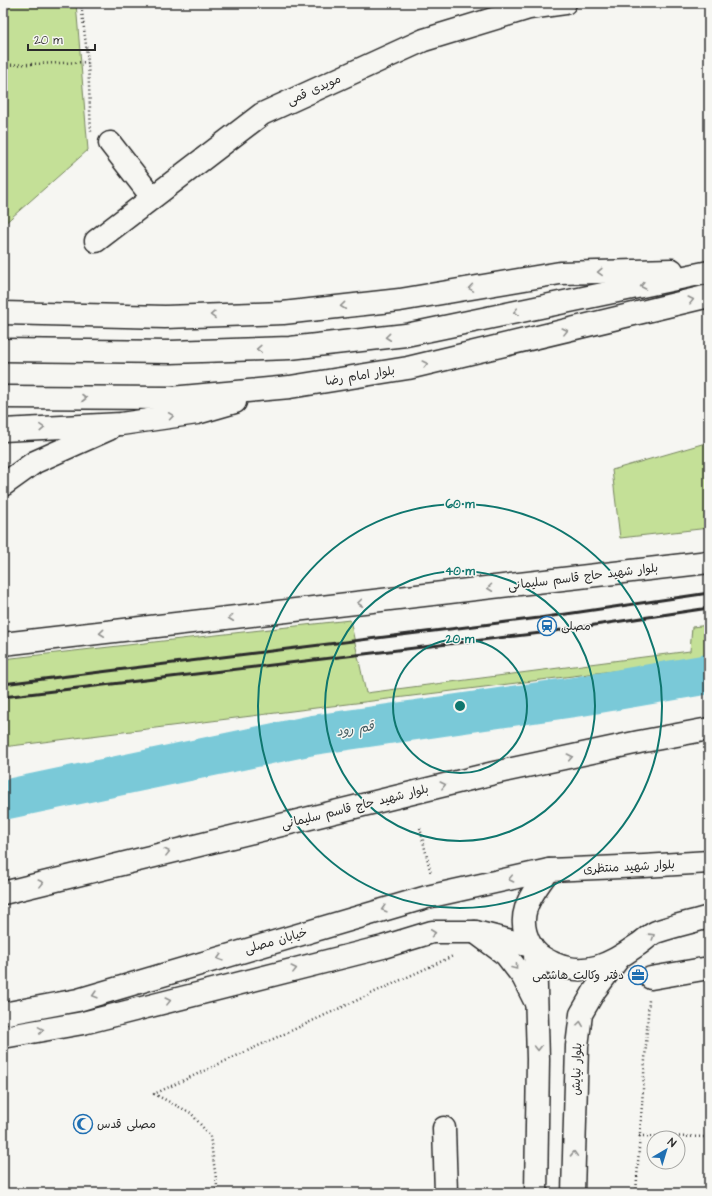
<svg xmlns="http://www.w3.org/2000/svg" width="712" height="1196" viewBox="0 0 712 1196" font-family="'Architects Daughter','Playpen Sans Arabic',sans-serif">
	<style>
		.green { fill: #c4e097; stroke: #788661 }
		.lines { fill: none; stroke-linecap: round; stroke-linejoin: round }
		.river { stroke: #7ac9d8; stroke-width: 40 }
		.minor-casing { stroke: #2b2b2b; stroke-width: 25 }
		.major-casing { stroke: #2b2b2b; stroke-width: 25 }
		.path { stroke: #2b2b2b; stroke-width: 2.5; stroke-dasharray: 1 3; stroke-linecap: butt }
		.minor { stroke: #f6f6f2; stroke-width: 22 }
		.major { stroke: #f6f6f2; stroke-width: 22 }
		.rail { stroke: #2b2b2b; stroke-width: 3 }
		.oneway { stroke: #90908e }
		.ring { fill: none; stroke: #0f766e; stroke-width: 2 }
		.labels { text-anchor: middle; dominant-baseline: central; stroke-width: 3; stroke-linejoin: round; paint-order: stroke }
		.street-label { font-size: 12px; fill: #2b2b2b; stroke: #f6f6f2 }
		.poi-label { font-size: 12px; fill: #2b2b2b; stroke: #f6f6f2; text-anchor: start }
		.water-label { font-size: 13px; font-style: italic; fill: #435a5f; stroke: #f6f6f2 }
		.centre { fill: #0f766e; stroke: #f6f6f2; stroke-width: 2 }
		.ring-label { font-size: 12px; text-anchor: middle; font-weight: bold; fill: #0f766e; stroke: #f6f6f2; stroke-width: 3; stroke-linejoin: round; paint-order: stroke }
	</style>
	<rect width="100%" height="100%" fill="#f6f6f2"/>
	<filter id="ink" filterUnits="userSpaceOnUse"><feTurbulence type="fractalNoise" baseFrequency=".025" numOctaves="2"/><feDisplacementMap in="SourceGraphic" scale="8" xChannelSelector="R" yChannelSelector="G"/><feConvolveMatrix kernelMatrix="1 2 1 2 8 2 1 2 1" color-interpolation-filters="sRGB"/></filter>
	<g filter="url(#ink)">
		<g class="green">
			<polygon points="3,3 76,3 88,150 3,225"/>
			<polygon points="709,442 709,528 620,538 612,470"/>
			<polygon points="350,620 366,693 690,651 692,627 709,625 709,659 3,747 3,659"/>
		</g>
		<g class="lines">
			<polyline class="river" points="3,800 313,735 581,696 709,674"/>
			<g class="minor-casing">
				<g id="minor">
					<polyline points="110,143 152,197"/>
					<polyline points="96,241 262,114 424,40 529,8 565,3"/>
					<polyline points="651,978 709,968"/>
					<polyline points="3,1037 83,1023 383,947 432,932 475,932 531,946"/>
					<polyline points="444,1128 446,1193"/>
				</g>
			</g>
			<g class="major-casing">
				<g id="major">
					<polyline points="3,313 165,317 283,313 400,300 560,273 672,270"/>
					<polyline points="3,350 171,352 290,348 406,335 709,272"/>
					<polyline points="3,397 171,398 290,387 408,368 709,296"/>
					<polyline points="3,430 121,424 197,413 235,402"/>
					<polyline points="3,485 35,462 109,429"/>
					<polyline points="3,644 709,562"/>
					<path d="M549 870C532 894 514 914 530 944 536 955 543 958 555 964 586 977 611 964 636 946 643 942 649 935 656 932 673 926 692 922 709 917"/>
					<polyline points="3,893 494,773 639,742 709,729"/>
					<polyline points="475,932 506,955 523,977 535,1001"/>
					<polyline points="535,953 538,1059 536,1193"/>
					<polyline points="3,1014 78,1000 427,897 549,870 644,866 709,862"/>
					<polyline points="573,1193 577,1046 581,1014 595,990 619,958"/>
				</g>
			</g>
			<g class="path">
				<polyline points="81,3 88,62 91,132"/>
				<polyline points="3,65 88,62"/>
				<polyline points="420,828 431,874"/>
				<polyline points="639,1136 709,1137"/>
				<polyline points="218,1193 210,1136 191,1113 154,1094 453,956"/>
				<polyline points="636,1193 649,1000"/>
			</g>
			<use href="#minor" class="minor"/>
			<use href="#major" class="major"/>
			<g class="rail">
				<polyline points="3,684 539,618 709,593"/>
				<polyline points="3,697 541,633 709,608"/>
			</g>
		</g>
		<defs><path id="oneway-chevron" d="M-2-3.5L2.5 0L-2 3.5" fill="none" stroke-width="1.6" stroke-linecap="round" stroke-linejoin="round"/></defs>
		<g class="oneway">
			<use href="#oneway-chevron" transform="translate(600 272) rotate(178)"/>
			<use href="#oneway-chevron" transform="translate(643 286) rotate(168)"/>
			<use href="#oneway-chevron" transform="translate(471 288) rotate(171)"/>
			<use href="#oneway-chevron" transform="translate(691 300) rotate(-14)"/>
			<use href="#oneway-chevron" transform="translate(343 306) rotate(174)"/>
			<use href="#oneway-chevron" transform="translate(516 312) rotate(168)"/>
			<use href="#oneway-chevron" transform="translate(213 315) rotate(178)"/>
			<use href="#oneway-chevron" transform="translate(565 331) rotate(-14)"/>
			<use href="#oneway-chevron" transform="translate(388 337) rotate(174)"/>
			<use href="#oneway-chevron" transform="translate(259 349) rotate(178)"/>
			<use href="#oneway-chevron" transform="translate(425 364) rotate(-14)"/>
			<use href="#oneway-chevron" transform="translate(84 398)"/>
			<use href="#oneway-chevron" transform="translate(171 416) rotate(-8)"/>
			<use href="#oneway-chevron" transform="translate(42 428) rotate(-3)"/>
			<use href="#oneway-chevron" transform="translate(490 588) rotate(173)"/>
			<use href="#oneway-chevron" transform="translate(360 603) rotate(173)"/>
			<use href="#oneway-chevron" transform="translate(231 618) rotate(174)"/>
			<use href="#oneway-chevron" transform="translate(102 633) rotate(174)"/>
			<use href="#oneway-chevron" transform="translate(570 757) rotate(-12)"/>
			<use href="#oneway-chevron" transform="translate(443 785) rotate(-14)"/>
			<use href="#oneway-chevron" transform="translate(167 852) rotate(-14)"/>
			<use href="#oneway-chevron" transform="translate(511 879) rotate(168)"/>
			<use href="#oneway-chevron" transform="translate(41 883) rotate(-14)"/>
			<use href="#oneway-chevron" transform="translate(384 909) rotate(164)"/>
			<use href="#oneway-chevron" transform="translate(433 933) rotate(-7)"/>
			<use href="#oneway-chevron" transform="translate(652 936) rotate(-32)"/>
			<use href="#oneway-chevron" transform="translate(220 958) rotate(164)"/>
			<use href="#oneway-chevron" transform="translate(515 967) rotate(52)"/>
			<use href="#oneway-chevron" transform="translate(294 969) rotate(-14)"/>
			<use href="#oneway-chevron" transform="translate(95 995) rotate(164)"/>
			<use href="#oneway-chevron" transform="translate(168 1001) rotate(-14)"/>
			<use href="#oneway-chevron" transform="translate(580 1024) rotate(-83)"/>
			<use href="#oneway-chevron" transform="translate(41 1030) rotate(-10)"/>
			<use href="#oneway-chevron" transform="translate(538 1048) rotate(89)"/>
			<use href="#oneway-chevron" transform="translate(574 1154) rotate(-88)"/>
		</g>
	</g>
	<g class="ring">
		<circle cx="460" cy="706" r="67"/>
		<circle cx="460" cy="706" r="135"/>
		<circle cx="460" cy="706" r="202"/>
	</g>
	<defs>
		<g id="station-ring" transform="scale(1)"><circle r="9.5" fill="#f6f6f2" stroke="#1f6fb2" stroke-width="1.5"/><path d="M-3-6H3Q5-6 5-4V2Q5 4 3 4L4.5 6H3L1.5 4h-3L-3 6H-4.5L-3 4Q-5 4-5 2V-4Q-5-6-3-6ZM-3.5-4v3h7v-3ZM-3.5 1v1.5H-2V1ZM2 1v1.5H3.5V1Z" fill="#1f6fb2"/></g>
		<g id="office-ring" transform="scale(1)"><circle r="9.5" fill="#f6f6f2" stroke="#1f6fb2" stroke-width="1.5"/><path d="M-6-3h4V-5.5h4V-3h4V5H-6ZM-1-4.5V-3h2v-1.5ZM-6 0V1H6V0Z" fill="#1f6fb2"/></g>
		<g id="mosque-ring" transform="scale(1)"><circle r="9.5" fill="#f6f6f2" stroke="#1f6fb2" stroke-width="1.5"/><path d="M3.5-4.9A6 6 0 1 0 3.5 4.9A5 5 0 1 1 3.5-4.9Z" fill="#1f6fb2"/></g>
	</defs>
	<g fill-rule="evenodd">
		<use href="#station-ring" x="547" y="626"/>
		<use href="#office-ring" x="638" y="975"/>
		<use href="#mosque-ring" x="83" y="1124"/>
	</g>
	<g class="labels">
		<g class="street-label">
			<text transform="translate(314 90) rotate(-24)">مویدی قمی</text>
			<text transform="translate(360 376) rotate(-9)">بلوار امام رضا</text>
			<text transform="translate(583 577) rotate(-7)">بلوار شهید حاج قاسم سلیمانی</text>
			<text transform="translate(355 807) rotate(-14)">بلوار شهید حاج قاسم سلیمانی</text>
			<text transform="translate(629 867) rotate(-3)">بلوار شهید منتظری</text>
			<text transform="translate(276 941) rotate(-16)">خیابان مصلی</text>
			<text transform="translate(577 1069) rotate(-88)">بلوار نیایش</text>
		</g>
		<g class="poi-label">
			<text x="561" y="626">مصلی</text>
			<text x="624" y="975" text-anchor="end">دفتر وکالت هاشمی</text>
			<text x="97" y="1124">مصلی قدس</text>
		</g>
		<g class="water-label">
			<text transform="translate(355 729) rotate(-9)">قم رود</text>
		</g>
	</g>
	<circle cx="460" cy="706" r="6" class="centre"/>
	<g class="ring-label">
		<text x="460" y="508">60 m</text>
		<text x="460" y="575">40 m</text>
		<text x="460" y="643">20 m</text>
	</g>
	<rect width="712" height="1196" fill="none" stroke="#f6f6f2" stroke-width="16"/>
	<rect x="8" y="8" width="696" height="1180" fill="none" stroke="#2b2b2b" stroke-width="1.5" filter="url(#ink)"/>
	<g transform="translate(666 1150) rotate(38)"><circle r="19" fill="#f6f6f2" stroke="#a5a5a2"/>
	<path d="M0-3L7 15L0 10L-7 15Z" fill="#1f6fb2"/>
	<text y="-6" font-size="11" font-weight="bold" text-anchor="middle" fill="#2b2b2b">N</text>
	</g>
	<path d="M28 44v6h67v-6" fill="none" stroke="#2b2b2b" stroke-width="2"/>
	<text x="34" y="44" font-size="12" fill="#2b2b2b" stroke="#f6f6f2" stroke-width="3" paint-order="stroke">20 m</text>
</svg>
